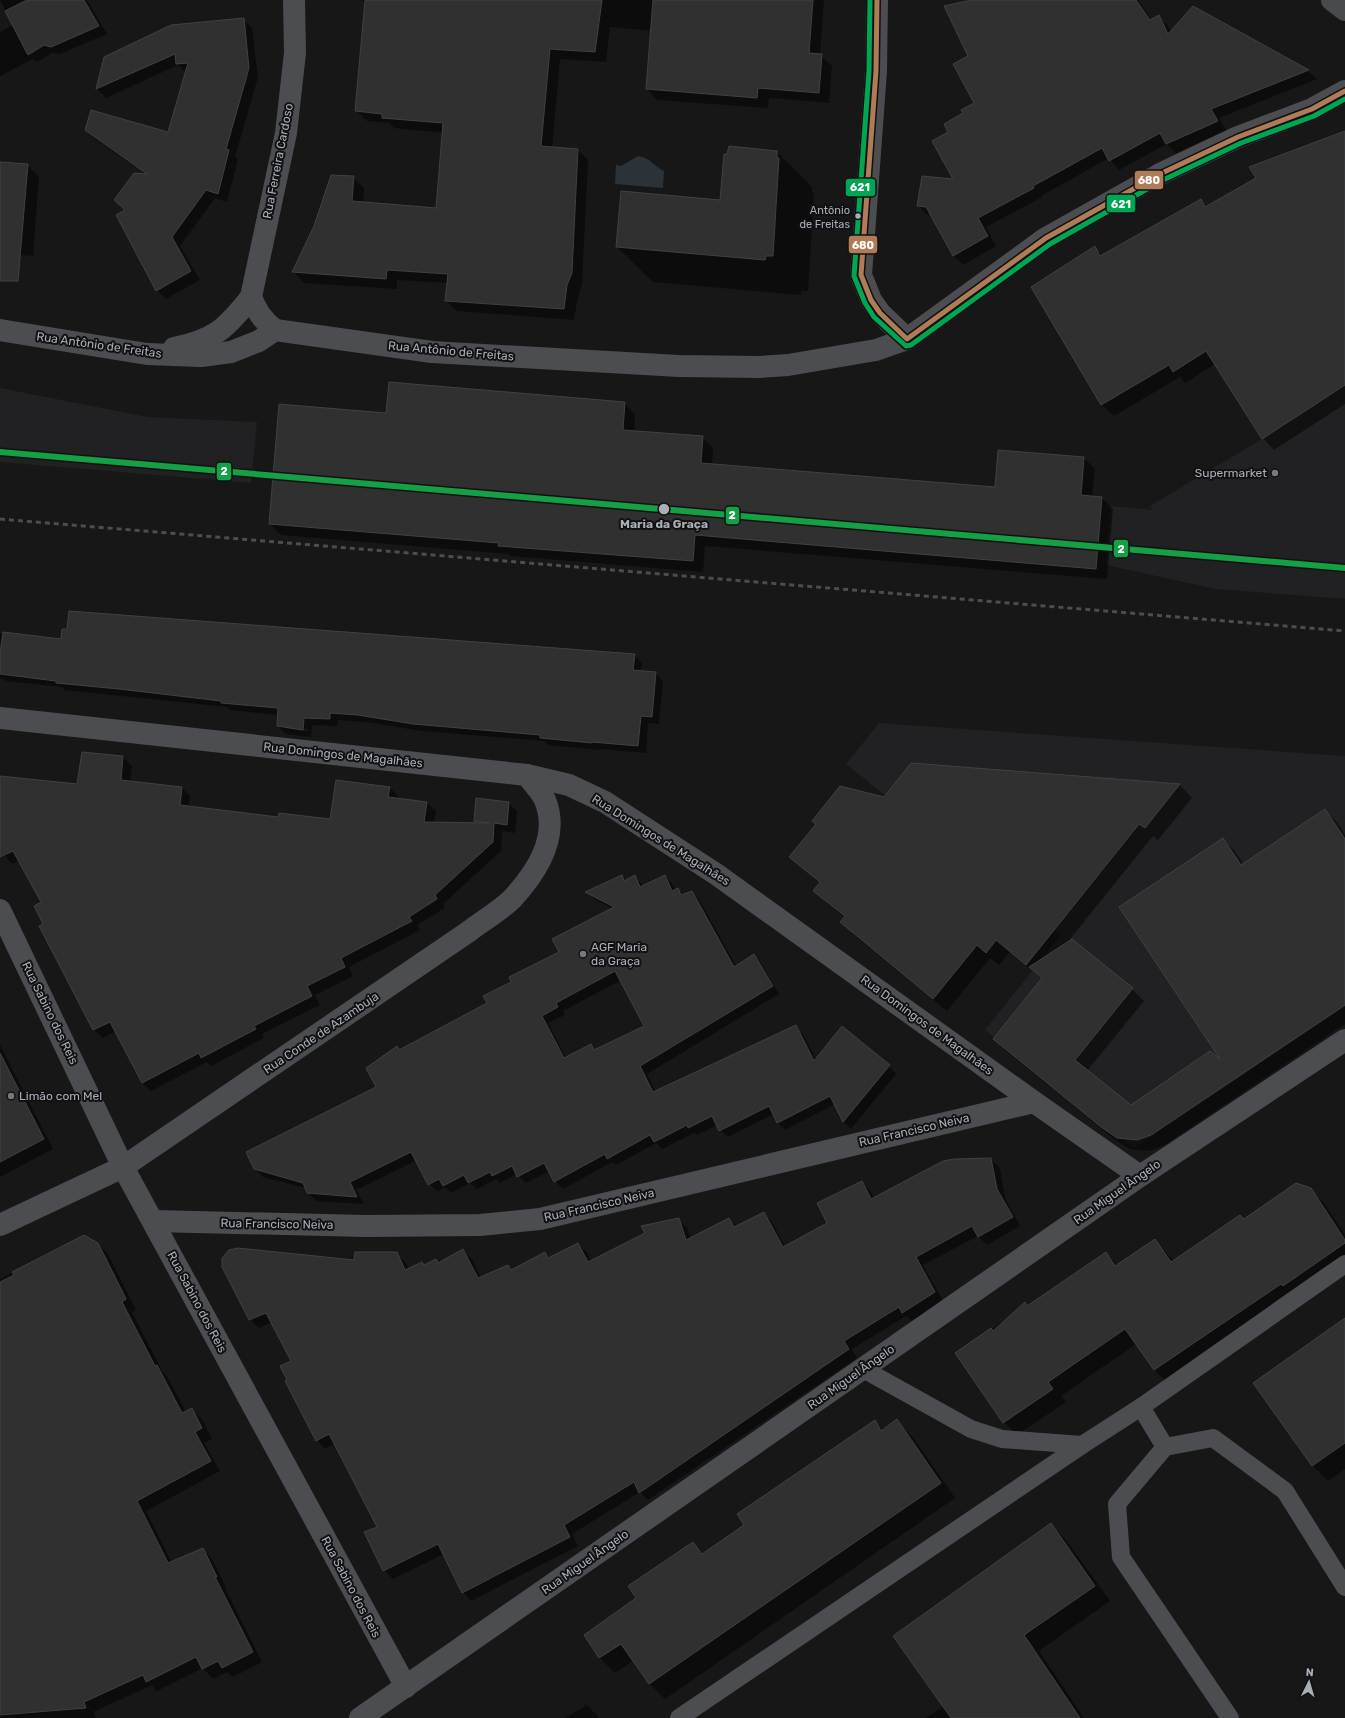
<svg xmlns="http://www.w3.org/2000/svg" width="1345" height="1718" viewBox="0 0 1345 1718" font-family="Rubik,sans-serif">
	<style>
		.built { fill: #212123 }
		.water { fill: #2b3238 }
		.shadow { fill: #0007; fill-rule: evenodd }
		.building { fill: #303031; stroke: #3f4143; fill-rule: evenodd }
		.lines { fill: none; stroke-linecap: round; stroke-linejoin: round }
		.lane { stroke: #4c4d50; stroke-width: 18 }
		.street { stroke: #4c4d50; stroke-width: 22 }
		.primary { stroke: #494a4c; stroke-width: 22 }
		.rail { stroke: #4c4d4e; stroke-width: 3; stroke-dasharray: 5 4; stroke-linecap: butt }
		.bus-1-casing { stroke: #111113; stroke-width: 8 }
		.bus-2-casing { stroke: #111113; stroke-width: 8 }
		.bus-1 { stroke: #b07c57; stroke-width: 5 }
		.bus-2 { stroke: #00a651; stroke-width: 5 }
		.metro-1-casing { stroke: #111113; stroke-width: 9 }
		.metro-1 { stroke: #15a046; stroke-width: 6 }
		.bus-dot { fill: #a9aeb7; stroke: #111113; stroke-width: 1.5 }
		.poi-dot { fill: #76797f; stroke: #111113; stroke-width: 1.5 }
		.labels { text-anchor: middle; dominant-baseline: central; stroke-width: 4; stroke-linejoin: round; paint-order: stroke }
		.bus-label { font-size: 11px; fill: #a9aeb7; stroke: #111113; text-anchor: end }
		.street-label { font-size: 12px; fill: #a9aeb7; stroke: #111113 }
		.poi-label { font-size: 12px; fill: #a9aeb7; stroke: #111113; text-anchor: start }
		.stop-label { font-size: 12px; font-weight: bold; fill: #a9aeb7; stroke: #111113 }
		.line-badge { stroke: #111113; stroke-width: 1.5 }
		.badge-label { font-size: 11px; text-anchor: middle; font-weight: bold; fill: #fff }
	</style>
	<rect width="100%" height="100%" fill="#171717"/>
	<g class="built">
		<polygon points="1345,385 1345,527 1343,527 1345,527 1345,599 1216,589 1106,565 1111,506 1152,510 1150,506 1262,439"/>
		<polygon points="0,388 148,417 257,422 251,483 0,462"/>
		<polygon points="879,723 1345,756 1345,1007 1134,1148 985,1030 1061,935 846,764"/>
	</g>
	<path class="water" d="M638 156C651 158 653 166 664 171L663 188 615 184 616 165 621 166Z"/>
	<g class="shadow">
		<polygon points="0,0 87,0 107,34 60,54 52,53 37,62 33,59 0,76 0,32 13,25"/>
		<polygon points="361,0 824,0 820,55 832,66 829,103 769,98 768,108 657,100 647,89 652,31 610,27 606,62 560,59 552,148 578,150 588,160 582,284 578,296 574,320 457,311 446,301 448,283 397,280 397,289 304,283 294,272 315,227 353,177 364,188 363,203 437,209 443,133 394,128 389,123 367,121 356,110 366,4"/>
		<polygon points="965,0 1138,0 1152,20 1158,17 1168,26 1171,32 1193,7 1308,71 1317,79 1219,118 1226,130 1176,153 1167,144 1119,170 1109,158 1041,196 1042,197 986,227 996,246 963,265 954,256 932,215 927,215 918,205 955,180 950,133 964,114 975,103"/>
		<polygon points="243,19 252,28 258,77 235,157 238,159 227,202 215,198 180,246 200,280 166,299 157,290 127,211 147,175 95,139 86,130 168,133 186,73 178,65 106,98 97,89 105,58"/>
		<polygon points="1345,132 1345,404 1274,450 1263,438 1215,364 1185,383 1180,377 1114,416 1102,405 1033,287 1095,248 1103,256 1201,201 1207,207"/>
		<polygon points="777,152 812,187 812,192 814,194 808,291 801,291 801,295 653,282 617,247 721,201"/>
		<polygon points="0,163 27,165 39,177 33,256 0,253"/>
		<polygon points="624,403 635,414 634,432 702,437 713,448 712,465 996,488 1084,458 1095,469 1092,497 1102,498 1113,509 1107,579 705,546 703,572 511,556 508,554 281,535 270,524 387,414"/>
		<path d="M0 633 62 640 634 655 642 663 640 672 656 673 663 681 659 724 648 723 646 753 600 749 599 750 548 745 545 741 422 731 366 722 338 720 337 726 312 725 311 737 286 734 278 726 279 715 230 710 227 707 64 690 62 687 6 681 4 679 0 678ZM285 726 308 729V731L285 728Z"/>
		<polygon points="83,753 123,757 132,766 130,782 182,788 190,796 189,807 279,818 330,820 390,788 398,796 398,799 427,803 436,811 434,823 478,824 475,820 508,803 517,811 515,833 502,831 501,851 443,904 445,908 417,925 420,930 349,967 353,976 315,995 320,1005 262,1034 264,1038 211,1066 207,1062 151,1091 142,1083 116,1031 103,1038 94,1030 40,926 44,924 42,903 19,860 12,864 4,855 0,848 0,780 78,785"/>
		<polygon points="912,764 1180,785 1192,798 1158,840 1153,836 1070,939 1132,989 1144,1001 1087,1071 1131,1106 1223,1062 1223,839 1234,850 1244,865 1325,811 1337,822 1345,835 1345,1024 1163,1146 1149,1151 1130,1149 1114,1139 1006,1051 994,1039 1043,979 1040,977 1010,952 999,965 990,958 947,1011 854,935 842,922 845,917 827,903 815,890 820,883 791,857 885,798"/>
		<path d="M622 876 626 881 635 877 644 886 665 876 672 884 676 891 678 890 684 895 692 892 699 899 736 966 754 955 761 963 779 994 647 1074 656 1092 796 1026 803 1034 816 1059 889 1066 896 1074 851 1129 844 1122 835 1104 785 1130 778 1123 774 1114 728 1137 720 1130 718 1125 697 1135 694 1133 662 1149 656 1143 616 1165 612 1162 563 1189 555 1181 550 1171 526 1183 517 1174 500 1183 496 1179 477 1189 470 1183 451 1193 445 1187 437 1191 429 1184 417 1160 356 1190 364 1204 316 1201 308 1193 306 1188 263 1177 255 1169 378 1088 397 1048 400 1050 488 1004 513 982 560 952 613 909 594 899 587 892ZM621 980 645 1026 596 1051 591 1045 566 1058 548 1023 565 1015 563 1011ZM834 1092 835 1094 779 1123V1121Z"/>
		<polygon points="0,1045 53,1149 0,1177"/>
		<polygon points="991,1159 1000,1168 1005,1198 1020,1226 987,1245 978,1236 923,1265 943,1301 912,1321 906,1316 852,1349 857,1358 648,1500 640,1492 572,1534 578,1546 471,1601 463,1592 444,1554 393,1579 384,1570 378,1527 335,1443 325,1449 317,1440 288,1381 292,1362 272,1322 259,1328 250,1319 355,1262 396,1253 405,1262 409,1269 422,1263 425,1266 436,1260 439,1264 463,1250 472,1259 481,1278 508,1266 512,1270 545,1253 550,1258 578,1244 587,1252 591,1261 678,1219 687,1228 691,1239 729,1219 737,1227 764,1213 772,1222 785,1246 828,1223 862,1183 870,1191 874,1198"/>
		<polygon points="1310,1189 1324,1203 1345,1235 1345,1266 1168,1383 1154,1370 1136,1344 1061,1396 1066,1402 1017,1435 1004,1422 957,1353 1012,1315 1025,1303 1028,1306 1105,1253 1118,1265 1155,1240 1174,1261 1244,1220"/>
		<polygon points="84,1236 98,1244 108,1254 136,1310 132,1312 162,1371 167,1376 186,1412 191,1409 202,1419 212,1439 204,1443 220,1471 146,1511 172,1563 202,1549 212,1559 226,1587 225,1588 262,1662 233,1677 227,1672 213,1679 203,1668 157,1691 152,1685 93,1712 96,1718 0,1718 0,1279 44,1255"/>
		<polygon points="1345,1320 1345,1469 1328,1481 1313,1466 1254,1383"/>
		<polygon points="897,1421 912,1436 955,1498 665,1699 650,1684 634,1660 615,1673 600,1658 585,1636 637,1599 693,1543 704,1554 745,1526 874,1422 883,1431"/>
		<polygon points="1051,1524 1066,1540 1110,1601 1039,1651 1084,1718 926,1718 944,1706"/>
		<polygon points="587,1705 599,1718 565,1718"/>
	</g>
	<g class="building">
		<polygon points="27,0 84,0 99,26 51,47 44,45 28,55 5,11"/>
		<polygon points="365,0 602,0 595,52 550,49 541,146 578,149 572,273 567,285 564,309 445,301 448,274 387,270 386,279 292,272 314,226 331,175 354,176 352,201 436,208 443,123 382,118 382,114 355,111"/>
		<polygon points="653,0 813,0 809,53 822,54 819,93 758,88 757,98 646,89"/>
		<polygon points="971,0 1136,0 1150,20 1159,15 1168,34 1193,6 1309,70 1211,109 1218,121 1166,144 1160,133 1109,161 1102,148 1033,186 1034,188 978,218 988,236 953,256 926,207 917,206 922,176 953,179 932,141 948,132 944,124 963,113 961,110 974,103 953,64 968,56 944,6"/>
		<polygon points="244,18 249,68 226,149 229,150 218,194 206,190 172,237 191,271 156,291 116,215 125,210 114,200 134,173 147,174 85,130 91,110 168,132 188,63 176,64 175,54 96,89 104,57 171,25"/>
		<polygon points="1345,131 1345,385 1262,439 1206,351 1173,372 1169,365 1101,405 1031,287 1095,246 1100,256 1201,199 1205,207 1256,178 1249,167"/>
		<polygon points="729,146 777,151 777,158 779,158 773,256 766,256 765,260 616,247 621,191 720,200 724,154 727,154"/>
		<polygon points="0,162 28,164 18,281 0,281"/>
		<polygon points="389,382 625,402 623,430 703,436 701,463 995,487 998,450 1084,457 1081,495 1102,497 1096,569 695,535 693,561 498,546 499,543 269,524 279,404 386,413"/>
		<polygon points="69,611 635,654 633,670 656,672 652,717 641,716 638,746 592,742 592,743 540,738 540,735 413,724 358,715 330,713 330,719 304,718 303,730 277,726 278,708 221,703 221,701 119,689 56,683 56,681 0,674 0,653 3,632 61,639 62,629 67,629"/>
		<polygon points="82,752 123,756 121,780 182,787 180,805 278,817 279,813 330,819 336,780 390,787 388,797 427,802 424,822 489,823 474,821 476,798 509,802 507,825 494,823 493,842 435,895 437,899 409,917 412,921 341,958 345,967 307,986 312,996 254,1026 256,1029 201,1058 199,1053 142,1083 110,1022 93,1030 39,926 43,924 34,906 41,902 13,851 0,857 0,776 77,784"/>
		<polygon points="911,763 1180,784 1145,828 1139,824 1026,965 996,940 986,953 977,945 933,999 840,922 845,916 813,891 820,882 789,857 816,824 812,821 840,786 884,797"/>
		<polygon points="1325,809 1345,839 1345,1005 1151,1135 1137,1140 1117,1138 1101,1127 993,1039 1042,978 1029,967 1072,939 1133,988 1075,1060 1131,1105 1210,1051 1220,1059 1119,907 1223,838 1241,865"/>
		<path d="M622 875 624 881 635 875 640 887 665 875 672 891 678 888 681 895 692 891 734 967 754 954 773 986 640 1066 653 1092 796 1025 814 1061 842 1026 890 1065 843 1122 830 1096 777 1123 769 1106 719 1131 712 1116 688 1128 687 1125 654 1142 650 1135 607 1159 605 1154 554 1182 544 1163 517 1177 512 1166 492 1176 490 1172 468 1183 464 1175 443 1186 439 1179 428 1185 411 1152 350 1182 357 1197 307 1193 303 1183 254 1169 246 1152 376 1087 366 1068 397 1046 399 1050 487 1003 483 996 511 982 509 977 559 952 552 939 614 907 585 892ZM615 971 644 1026 594 1050 591 1044 564 1058 542 1016 558 1007 556 1003Z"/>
		<polygon points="0,1053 44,1139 0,1162"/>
		<polygon points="991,1158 997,1189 1013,1217 978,1237 972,1226 916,1257 935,1292 902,1313 899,1307 844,1341 849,1349 639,1493 634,1482 564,1525 570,1537 462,1593 438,1544 383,1571 364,1532 377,1527 329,1434 316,1441 285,1381 287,1380 280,1366 291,1361 266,1313 249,1320 222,1267 222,1258 229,1250 238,1248 354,1260 355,1252 397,1252 405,1270 422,1262 424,1265 436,1259 438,1263 463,1249 478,1278 508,1265 511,1270 545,1252 548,1258 578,1243 588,1262 645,1233 641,1226 679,1218 686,1240 729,1218 734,1227 764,1212 783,1247 827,1223 817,1203 862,1181 871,1199 943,1161 954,1159"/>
		<polygon points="1296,1183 1311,1188 1345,1240 1345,1243 1283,1286 1281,1284 1154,1370 1125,1329 1048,1382 1053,1389 1003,1423 955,1353 991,1328 993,1331 1025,1302 1027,1306 1106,1252 1115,1266 1155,1239 1171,1262 1240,1215 1244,1219"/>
		<polygon points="84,1235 98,1243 126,1299 122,1302 155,1366 157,1365 182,1413 192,1408 202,1428 195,1432 211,1461 137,1501 168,1563 203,1548 217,1577 215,1577 253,1652 222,1668 218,1661 202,1669 196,1657 146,1682 143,1675 84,1702 86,1708 0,1715 0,1282 14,1275 12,1272"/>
		<polygon points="1345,1318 1345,1443 1312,1466 1253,1383"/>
		<polygon points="897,1419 941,1483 649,1684 621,1644 599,1658 584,1635 636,1598 628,1586 693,1542 702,1554 744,1525 737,1514 875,1420 881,1431"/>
		<polygon points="1051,1523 1095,1586 1024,1635 1080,1718 951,1718 893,1636"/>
	</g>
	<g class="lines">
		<g class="lane">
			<polyline points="863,1369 971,1429 1002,1439 1082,1445 1141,1407 1345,1264"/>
			<polyline points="1141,1407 1165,1447"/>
			<polyline points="679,1718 1082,1445"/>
			<polyline points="1230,1718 1121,1557 1117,1504 1165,1447 1213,1438 1285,1491 1345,1587"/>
		</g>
		<g class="street">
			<polyline points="877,0 876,71 861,275 871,300 880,313 907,339"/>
			<polyline points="0,330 147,354 201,356 231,352 259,341 275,330 432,352 679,366 759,367 788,365 876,350 907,339 1046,238 1160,174 1238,137 1312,109 1345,91"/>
			<path d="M275 330C262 320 257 311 251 297L286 133 295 53 294 0"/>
			<path d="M174 348C214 340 226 329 251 297"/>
			<polyline points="0,718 527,775 569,785 605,802 716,874 1034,1102 1140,1176"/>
			<polyline points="0,910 123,1167 406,1687"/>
			<polyline points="153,1221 366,1226 480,1225 540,1219 1034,1102"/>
			<path d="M0 1225 123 1167 468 932C482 921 500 911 512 899 537 872 560 837 545 800 541 791 532 783 527 775"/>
			<polyline points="360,1718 1140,1176 1345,1040"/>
		</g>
		<polyline class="primary" points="1332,0 1345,10"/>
		<polyline class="rail" points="0,519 1345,631"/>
		<g class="bus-1-casing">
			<polyline id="bus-1" points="877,0 876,71 861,275 871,300 880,313 907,339 1046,238 1160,174 1238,137 1312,109 1345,91"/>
		</g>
		<g class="bus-2-casing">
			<polyline id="bus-2" points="870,0 869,71 854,276 865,303 874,317 906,346 911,345 1050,244 1163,180 1241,143 1314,116 1345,99"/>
		</g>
		<use href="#bus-1" class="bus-1"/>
		<use href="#bus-2" class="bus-2"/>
		<g class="metro-1-casing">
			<polyline id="metro-1" points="0,452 1345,568"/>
		</g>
		<use href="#metro-1" class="metro-1"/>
	</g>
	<g class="bus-dot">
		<circle cx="858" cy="216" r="3.5"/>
		<circle cx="664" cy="509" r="6"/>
	</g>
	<g class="poi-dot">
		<circle cx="1275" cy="473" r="4"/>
		<circle cx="583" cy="954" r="4"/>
		<circle cx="11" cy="1096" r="4"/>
	</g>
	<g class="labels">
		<g class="bus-label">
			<text x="850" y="210">Antônio<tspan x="850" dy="14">de Freitas</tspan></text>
		</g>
		<g class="street-label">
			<text transform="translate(278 161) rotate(-79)">Rua Ferreira Cardoso</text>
			<text transform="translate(99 345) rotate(8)">Rua Antônio de Freitas</text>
			<text transform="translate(451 351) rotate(5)">Rua Antônio de Freitas</text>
			<text transform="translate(343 755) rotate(6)">Rua Domingos de Magalhães</text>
			<text transform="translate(661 840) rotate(32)">Rua Domingos de Magalhães</text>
			<text transform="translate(50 1013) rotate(64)">Rua Sabino dos Reis</text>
			<text transform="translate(927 1025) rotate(36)">Rua Domingos de Magalhães</text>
			<text transform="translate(321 1033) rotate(-34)">Rua Conde de Azambuja</text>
			<text transform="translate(914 1130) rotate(-13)">Rua Francisco Neiva</text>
			<text transform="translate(1117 1192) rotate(-35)">Rua Miguel Ângelo</text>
			<text transform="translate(599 1205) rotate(-13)">Rua Francisco Neiva</text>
			<text transform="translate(277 1224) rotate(1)">Rua Francisco Neiva</text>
			<text transform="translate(197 1302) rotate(62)">Rua Sabino dos Reis</text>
			<text transform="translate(851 1377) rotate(-35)">Rua Miguel Ângelo</text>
			<text transform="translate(585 1562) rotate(-35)">Rua Miguel Ângelo</text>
			<text transform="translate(351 1587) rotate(62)">Rua Sabino dos Reis</text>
		</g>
		<g class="poi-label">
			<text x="1267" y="473" text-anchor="end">Supermarket</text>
			<text x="591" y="947">AGF Maria<tspan x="591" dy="14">da Graça</tspan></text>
			<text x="19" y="1096">Limão com Mel</text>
		</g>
		<g class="stop-label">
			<text x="664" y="524">Maria da Graça</text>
		</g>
	</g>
	<g class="line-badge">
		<rect x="1134" y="170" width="30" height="20" rx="4" fill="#b07c57"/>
		<rect x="845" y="178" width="31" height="19" rx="4" fill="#00a651"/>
		<rect x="1106" y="194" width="30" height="19" rx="4" fill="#00a651"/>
		<rect x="848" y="235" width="30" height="19" rx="4" fill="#b07c57"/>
		<rect x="216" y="462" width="16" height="19" rx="4" fill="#15a046"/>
		<rect x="725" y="506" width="15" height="19" rx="4" fill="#15a046"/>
		<rect x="1113" y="539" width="16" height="19" rx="4" fill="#15a046"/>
	</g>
	<g class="badge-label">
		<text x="1149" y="184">680</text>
		<text x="860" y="191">621</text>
		<text x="1121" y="208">621</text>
		<text x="863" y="249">680</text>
		<text x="224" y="475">2</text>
		<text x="732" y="519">2</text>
		<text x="1121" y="553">2</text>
	</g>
	<g transform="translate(1309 1682) rotate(5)" stroke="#111113" stroke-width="3" paint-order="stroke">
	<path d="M0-3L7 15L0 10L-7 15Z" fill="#a9aeb7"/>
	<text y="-6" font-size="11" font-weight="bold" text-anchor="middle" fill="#a9aeb7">N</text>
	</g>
</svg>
